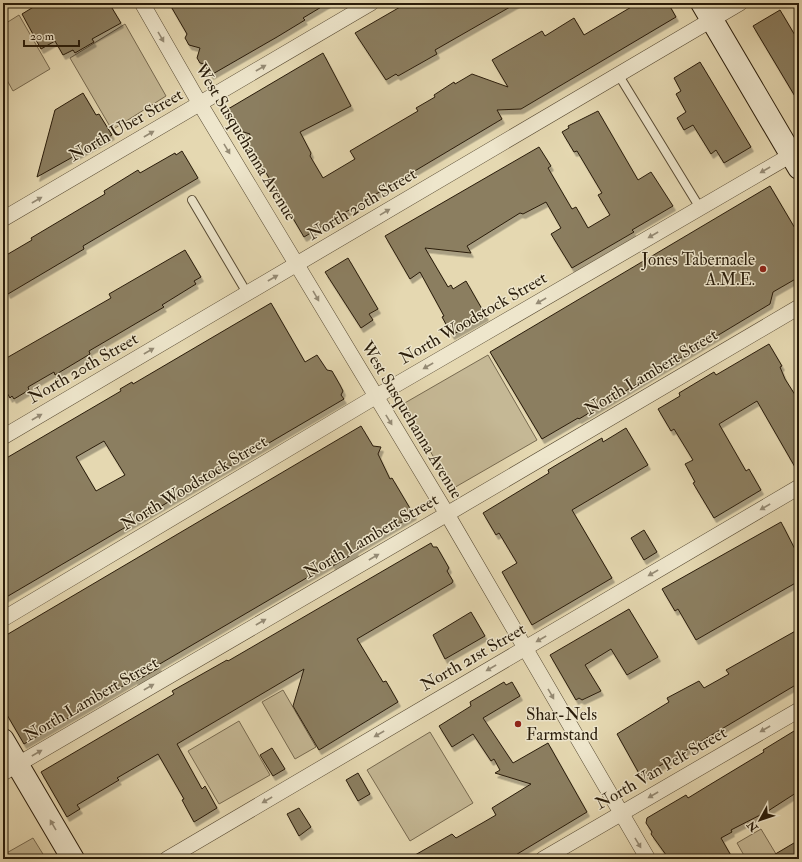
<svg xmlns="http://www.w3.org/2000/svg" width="802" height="862" viewBox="0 0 802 862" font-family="'IM FELL Double Pica',serif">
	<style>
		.green { fill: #c5b895; stroke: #776a50 }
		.building { fill: #8b7e61; stroke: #291c0a; fill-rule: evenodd; filter: url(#shadow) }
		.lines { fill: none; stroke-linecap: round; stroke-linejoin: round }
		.lane-casing { stroke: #584b34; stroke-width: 10 }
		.street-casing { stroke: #584b34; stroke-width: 16 }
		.secondary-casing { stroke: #291c0a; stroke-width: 24 }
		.lane { stroke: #eee6cc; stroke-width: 8 }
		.street { stroke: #eee6cc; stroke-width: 15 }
		.secondary { stroke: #eee6cc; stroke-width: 22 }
		.oneway { fill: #958b75 }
		.poi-dot { fill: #8f2418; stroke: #eee6cc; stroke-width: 1.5 }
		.labels { text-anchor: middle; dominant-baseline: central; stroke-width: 3; stroke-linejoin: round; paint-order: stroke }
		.street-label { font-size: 17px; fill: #291c0a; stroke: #eee6cc }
		.poi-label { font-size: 17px; fill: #291c0a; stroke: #eee6cc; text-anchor: end }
	</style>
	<defs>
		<filter id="shadow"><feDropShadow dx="2.5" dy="4.5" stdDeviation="0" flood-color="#0004"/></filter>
	</defs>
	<rect width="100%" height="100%" fill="#e5d8b1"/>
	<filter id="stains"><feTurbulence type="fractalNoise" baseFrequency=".005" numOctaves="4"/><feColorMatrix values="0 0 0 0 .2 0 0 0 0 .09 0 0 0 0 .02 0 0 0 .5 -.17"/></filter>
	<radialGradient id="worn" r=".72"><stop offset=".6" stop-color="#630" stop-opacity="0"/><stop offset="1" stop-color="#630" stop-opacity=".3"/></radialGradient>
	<g class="green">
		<polygon points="19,15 50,69 13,91 3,73 3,25"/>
		<polygon points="125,24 166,96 112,130 70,58"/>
		<polygon points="488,355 537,440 452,489 403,404"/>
		<polygon points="283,690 316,747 295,759 262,702"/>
		<polygon points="239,721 270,775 219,804 188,751"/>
		<polygon points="430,732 473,803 410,841 367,770"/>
		<polygon points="761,829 779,859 746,859 737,843"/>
		<polygon points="33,838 46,859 3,859 3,855"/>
	</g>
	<g class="building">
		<polygon points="40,3 109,3 121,23 92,39 94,42 75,53 73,50 63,55 55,41 41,49 22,14"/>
		<polygon points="169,3 328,3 303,18 305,20 277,37 211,75 204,64 200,63 197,58 200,48 189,45 185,38 187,34"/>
		<polygon points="407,3 517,3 435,50 437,54 398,76 396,74 386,80 355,33"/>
		<polygon points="638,3 668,3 676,17 521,109 497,110 502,119 304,237 262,166 258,165 246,144 250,134 237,130 228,109 323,53 351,106 300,132 311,153 310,156 323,178 355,159 350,151 418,111 416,108 435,97 434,95 454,82 455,84 472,74 508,87 492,60 542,31 545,36 574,18 584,35"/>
		<polygon points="780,10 799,42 799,103 753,26"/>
		<polygon points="700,62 751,147 724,163 716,150 711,154 693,125 684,130 677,118 686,112 676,94 681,91 674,78"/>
		<polygon points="83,93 96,115 99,114 112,135 37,177 55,110"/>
		<polygon points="598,111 638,180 651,172 673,206 632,230 634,232 572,268 551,234 561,228 546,202 523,214 520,213 467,246 471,253 425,248 448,287 451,285 453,289 466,281 486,316 452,335 442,317 444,316 420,272 410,279 385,236 539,147 551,166 548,168 572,209 576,207 588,228 610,215 598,195 602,193 577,151 574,152 562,132 569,128 568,126"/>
		<polygon points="182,151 198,178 83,246 84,249 8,294 3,285 3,257 32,240 31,238 105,194 104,191 138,170 140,173 175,153 176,155"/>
		<polygon points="770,186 799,235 799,277 773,292 770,304 579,419 578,418 542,439 490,352"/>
		<polygon points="185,250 201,277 194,281 196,284 162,305 164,307 89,351 90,354 55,375 54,372 28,387 29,390 14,399 12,396 10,398 3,386 3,360 111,298 109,294"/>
		<polygon points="348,258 378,309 369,314 373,320 361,328 325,272"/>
		<path d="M271 303 305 362 317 355 327 370 332 371 340 385 343 391 341 395 344 399 3 599V460L121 391 120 389 132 382 133 384ZM104 441 125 475 96 491 76 457Z"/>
		<polygon points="769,344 782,366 780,367 785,379 799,401 799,474 757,401 719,424 746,471 749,469 761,490 714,518 693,483 695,482 685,464 693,460 674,429 671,431 658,409 680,396 679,393 714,372 716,375"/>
		<polygon points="361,426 373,446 381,447 378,454 390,479 392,478 414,515 355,550 356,552 345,559 333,566 332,563 158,665 159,668 136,681 135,679 24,744 3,708 3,637"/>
		<polygon points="626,428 648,465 572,510 612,578 532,625 502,572 517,563 499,533 496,535 483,513 549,473 548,470 558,464 602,438 603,442"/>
		<polygon points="781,522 799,557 799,581 696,640 678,609 675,611 662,589"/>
		<polygon points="644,530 657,552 644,560 631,538"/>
		<polygon points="431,543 433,547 437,547 449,568 447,571 453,581 452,583 357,639 383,682 386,681 398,702 319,750 293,706 304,669 177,744 202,789 205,786 217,808 194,822 182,800 184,799 158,754 117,778 119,780 77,805 80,809 67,817 41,772 174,694 172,691 227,660 228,661"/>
		<polygon points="629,609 658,657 627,675 611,649 585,665 601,691 582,700 579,698 576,700 550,655"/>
		<polygon points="471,612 485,636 445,659 433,635"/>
		<polygon points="799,629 799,683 641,777 617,734 669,702 667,698 699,681 704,688 729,674 726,670"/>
		<polygon points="504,682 506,685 512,682 520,696 483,718 513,763 548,743 587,812 509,859 408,859 452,834 456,838 484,822 496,815 492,808 531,784 495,773 500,770 494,759 491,761 473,734 452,747 439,726 471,706 470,702"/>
		<polygon points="799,728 799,791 768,811 731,830 732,832 721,838 733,859 669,859 651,834 652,832 646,823 647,818 686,795 688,798 706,787 764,752 763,750"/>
		<polygon points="272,748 285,769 273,776 260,755"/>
		<polygon points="358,773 370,794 358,801 346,780"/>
		<polygon points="299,808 311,827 299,836 287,814"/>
		<polygon points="799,840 799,859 767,859"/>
	</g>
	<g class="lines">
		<g class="lane-casing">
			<g id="lane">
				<polyline points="618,74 700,208"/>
				<polyline points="192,200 247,293"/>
			</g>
		</g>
		<g class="street-casing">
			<g id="street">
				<polyline points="142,3 200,104 447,514 648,859"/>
				<polyline points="3,219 371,3"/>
				<polyline points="3,437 740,3"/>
				<polyline points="3,619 375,397 798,151"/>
				<polyline points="3,773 447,514 799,307"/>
				<polyline points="167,859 799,487"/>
				<polyline points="543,859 799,710"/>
			</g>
		</g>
		<g class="secondary-casing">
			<g id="secondary">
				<polyline points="702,3 799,168"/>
				<polyline points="3,740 73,859"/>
			</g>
		</g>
		<use href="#lane" class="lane"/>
		<use href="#street" class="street"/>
		<use href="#secondary" class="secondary"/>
	</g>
	<defs><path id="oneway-solid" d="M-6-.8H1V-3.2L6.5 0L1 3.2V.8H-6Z"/></defs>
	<g class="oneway">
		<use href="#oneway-solid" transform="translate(161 37) rotate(60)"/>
		<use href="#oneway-solid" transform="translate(261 68) rotate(-30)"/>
		<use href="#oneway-solid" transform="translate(149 134) rotate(-30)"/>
		<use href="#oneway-solid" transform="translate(227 149) rotate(59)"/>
		<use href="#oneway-solid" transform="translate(765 170) rotate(150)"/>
		<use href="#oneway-solid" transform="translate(37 200) rotate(-30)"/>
		<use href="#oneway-solid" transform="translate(385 212) rotate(-31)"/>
		<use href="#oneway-solid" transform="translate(653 235) rotate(150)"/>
		<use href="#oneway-solid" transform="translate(273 278) rotate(-30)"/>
		<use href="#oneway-solid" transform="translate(316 296) rotate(60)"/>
		<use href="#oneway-solid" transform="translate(541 301) rotate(150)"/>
		<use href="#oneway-solid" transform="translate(149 351) rotate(-30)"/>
		<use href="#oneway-solid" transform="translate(428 366) rotate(150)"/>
		<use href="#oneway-solid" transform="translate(37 417) rotate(-30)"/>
		<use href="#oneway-solid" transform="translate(389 420) rotate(58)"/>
		<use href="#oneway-solid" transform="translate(765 507) rotate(150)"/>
		<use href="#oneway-solid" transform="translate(374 557) rotate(-30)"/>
		<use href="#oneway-solid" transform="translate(653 573) rotate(150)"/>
		<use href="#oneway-solid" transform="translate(261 622) rotate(-30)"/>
		<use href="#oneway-solid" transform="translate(541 639) rotate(150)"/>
		<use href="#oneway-solid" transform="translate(491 668) rotate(150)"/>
		<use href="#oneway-solid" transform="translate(149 687) rotate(-30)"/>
		<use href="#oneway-solid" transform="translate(551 694) rotate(60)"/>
		<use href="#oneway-solid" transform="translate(765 729) rotate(150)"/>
		<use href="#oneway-solid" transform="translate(379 734) rotate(150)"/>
		<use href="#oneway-solid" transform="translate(37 753) rotate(-30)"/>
		<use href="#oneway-solid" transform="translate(653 795) rotate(150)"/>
		<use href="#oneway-solid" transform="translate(267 800) rotate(150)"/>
		<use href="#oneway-solid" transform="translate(53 825) rotate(-120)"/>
		<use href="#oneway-solid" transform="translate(638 843) rotate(59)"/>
	</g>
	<g class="poi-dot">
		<circle cx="763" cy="269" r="4"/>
		<circle cx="518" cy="724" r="4"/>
	</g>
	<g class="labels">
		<g class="street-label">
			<text transform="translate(126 125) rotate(-30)">North Uber Street</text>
			<text transform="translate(246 142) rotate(59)">West Susquehanna Avenue</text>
			<text transform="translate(362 204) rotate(-31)">North 20th Street</text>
			<text transform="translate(473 318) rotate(-30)">North Woodstock Street</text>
			<text transform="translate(83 368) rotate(-30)">North 20th Street</text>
			<text transform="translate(651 372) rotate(-31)">North Lambert Street</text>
			<text transform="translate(412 420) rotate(59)">West Susquehanna Avenue</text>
			<text transform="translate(194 483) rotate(-31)">North Woodstock Street</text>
			<text transform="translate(371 536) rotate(-30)">North Lambert Street</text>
			<text transform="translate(473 657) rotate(-30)">North 21st Street</text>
			<text transform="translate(91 699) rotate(-30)">North Lambert Street</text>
			<text transform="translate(661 768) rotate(-30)">North Van Pelt Street</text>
		</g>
		<g class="poi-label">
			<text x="755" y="259">Jones Tabernacle<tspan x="755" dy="20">A.M.E.</tspan></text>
			<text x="526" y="714" text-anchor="start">Shar-Nels<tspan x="526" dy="20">Farmstand</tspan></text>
		</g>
	</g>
	<rect width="802" height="862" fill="none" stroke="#e5d8b1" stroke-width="16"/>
	<rect x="4" y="4" width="794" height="854" fill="none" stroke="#291c0a" stroke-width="2"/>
	<rect x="8" y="8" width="786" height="846" fill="none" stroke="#291c0a"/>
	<g transform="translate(760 820) rotate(230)" stroke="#eee6cc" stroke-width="3" paint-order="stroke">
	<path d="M0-3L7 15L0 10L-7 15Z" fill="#291c0a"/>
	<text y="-6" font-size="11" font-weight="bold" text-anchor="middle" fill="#291c0a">N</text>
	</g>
	<path d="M24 40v6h55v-6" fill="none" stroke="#291c0a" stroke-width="2"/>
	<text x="30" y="40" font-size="12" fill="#291c0a" stroke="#eee6cc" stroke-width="3" paint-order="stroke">20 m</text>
	<rect width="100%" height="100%" filter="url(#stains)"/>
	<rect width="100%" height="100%" fill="url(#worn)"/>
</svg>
